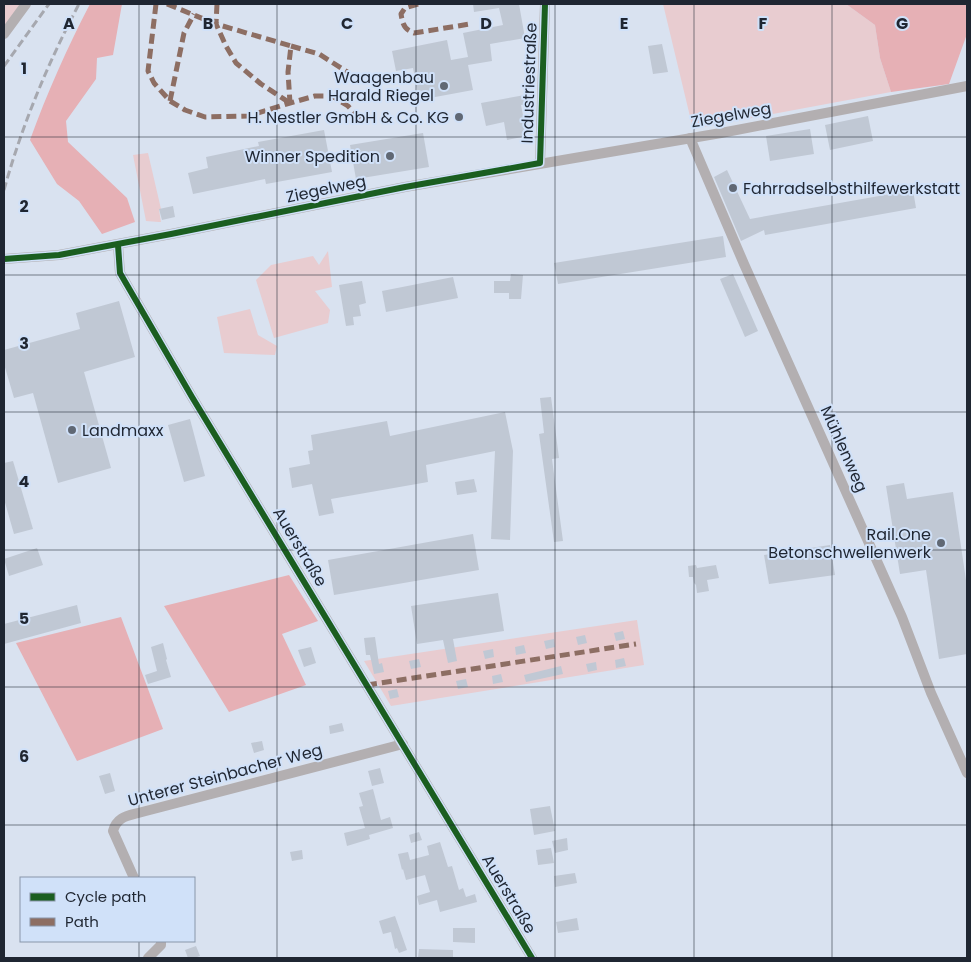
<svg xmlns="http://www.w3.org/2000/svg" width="971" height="962" viewBox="0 0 971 962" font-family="Poppins,sans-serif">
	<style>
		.green { fill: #e8ccd0 }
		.forest { fill: #e6b0b5 }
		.building { fill: #c0c8d4 }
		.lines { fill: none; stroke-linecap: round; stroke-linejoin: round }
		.street { stroke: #b3afb1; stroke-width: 10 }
		.rail { stroke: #a6a8af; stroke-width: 3; stroke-dasharray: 8 4; stroke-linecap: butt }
		.quiet { stroke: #8d6e63; stroke-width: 5; stroke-dasharray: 10 5; stroke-linecap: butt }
		.cycleway-casing { stroke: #d0e1f9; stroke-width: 9 }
		.cycleway { stroke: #1b5e20; stroke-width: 6 }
		.grid { fill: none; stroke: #1f2632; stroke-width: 1; stroke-opacity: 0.55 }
		.poi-dot { fill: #606874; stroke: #d0e1f9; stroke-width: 2 }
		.labels { text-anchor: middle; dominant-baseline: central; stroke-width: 4; stroke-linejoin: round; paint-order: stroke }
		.poi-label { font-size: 16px; fill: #1f2632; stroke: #d0e1f9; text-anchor: end }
		.street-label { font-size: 16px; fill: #1f2632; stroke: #d0e1f9 }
		.grid-label { font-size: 16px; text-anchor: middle; font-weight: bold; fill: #1f2632; stroke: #d0e1f9; stroke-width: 4; stroke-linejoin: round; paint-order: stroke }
	</style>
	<rect width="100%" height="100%" fill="#d9e2f0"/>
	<g class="green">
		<polygon points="4,4 23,4 4,31"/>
		<polygon points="663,4 846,4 875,25 880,58 891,92 693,129"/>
		<polygon points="148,153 161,209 159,210 161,222 159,222 146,221 133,155"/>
		<polygon points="328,251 332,287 315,291 330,310 328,323 274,338 256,280 271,265 313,256 319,265"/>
		<polygon points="250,309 258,335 277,346 275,355 224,353 217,317"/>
		<polygon points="637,620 644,665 391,706 364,661"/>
	</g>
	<g class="forest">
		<path d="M90 4H122L113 55 97 58 96 79 66 121 68 142 127 198 135 222 102 234 79 201 57 184 30 140C47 93 67 48 90 4Z"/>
		<polygon points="846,4 967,4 967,34 949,84 891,92 880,58 875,25"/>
		<polygon points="289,575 318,621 282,634 306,685 229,712 164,606"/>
		<polygon points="121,617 163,729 77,761 16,643"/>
	</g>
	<g class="building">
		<polygon points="473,4 519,4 525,38 490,44 492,61 468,65 473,90 419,100 413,68 396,71 392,51 447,40 451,60 468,57 463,33 503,25 499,8 474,12"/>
		<polygon points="662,44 668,72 653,74 648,46"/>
		<polygon points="525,95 527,104 521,105 527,136 507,140 504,122 486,126 481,103"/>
		<polygon points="868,116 873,141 830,150 825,125"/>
		<polygon points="810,129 814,154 770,161 766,136"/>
		<polygon points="324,130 332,172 266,184 265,179 193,194 188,173 208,168 206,157 259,146 258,142"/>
		<polygon points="423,133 429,167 356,179 350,145"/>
		<polygon points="727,170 750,219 913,190 916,208 765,235 764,230 741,241 714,177"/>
		<polygon points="173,206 175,217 162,220 159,209"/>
		<polygon points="723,236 726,257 558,284 554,263"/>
		<polygon points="511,274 523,275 521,299 509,299 509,293 494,293 494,281 510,281"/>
		<polygon points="733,274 758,331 745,337 720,279"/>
		<polygon points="453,277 458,298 386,312 382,291"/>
		<polygon points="362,281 366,303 359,305 361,316 353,317 354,325 346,326 339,285"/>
		<polygon points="119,301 135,357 84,372 111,468 58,483 33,393 14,398 4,364 4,350 80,329 76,313"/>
		<polygon points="551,397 559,458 552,459 563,541 554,542 539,434 544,433 540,398"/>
		<polygon points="505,412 513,451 510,540 491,539 495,451 426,465 428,482 331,499 334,513 319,516 312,484 292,488 289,468 310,464 308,451 313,450 311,435 387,421 390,436"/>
		<polygon points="190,419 205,476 184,482 168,425"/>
		<polygon points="13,461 33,529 14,534 4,499 4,463"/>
		<polygon points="474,479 477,492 457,495 455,482"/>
		<polygon points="904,483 907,499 953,492 967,587 967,654 939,659 926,570 900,574 886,486"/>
		<polygon points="473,534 479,570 334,595 328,560"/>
		<polygon points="830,545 835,575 769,584 764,555"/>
		<polygon points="37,548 43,565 9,576 4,559"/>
		<polygon points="696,565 697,568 716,565 719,578 707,580 709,591 697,593 696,585 694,583 693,577 689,577 688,566"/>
		<polygon points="498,593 504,631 453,639 457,661 448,663 443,640 417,644 411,606"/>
		<polygon points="77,605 81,623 4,644 4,624"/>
		<polygon points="623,631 625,639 616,641 614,633"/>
		<polygon points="585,635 587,643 578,645 576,637"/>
		<polygon points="375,637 379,664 382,663 384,672 374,674 370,655 366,655 364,638"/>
		<polygon points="554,639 555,647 546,649 544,641"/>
		<polygon points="163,643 167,659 166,660 171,677 148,684 145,675 157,671 151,647"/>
		<polygon points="524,645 526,653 516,655 515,647"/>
		<polygon points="311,647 316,663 304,667 298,650"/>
		<polygon points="493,649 494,657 485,659 483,651"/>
		<polygon points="624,658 626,666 616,668 615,660"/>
		<polygon points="419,659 421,667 411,669 409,661"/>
		<polygon points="596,662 597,670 588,672 586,664"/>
		<polygon points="561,666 563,674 526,682 524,675"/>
		<polygon points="501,674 503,682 493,684 492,676"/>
		<polygon points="466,679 468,687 458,689 456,681"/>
		<polygon points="397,689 399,697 390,699 388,691"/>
		<polygon points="342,723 344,731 330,734 329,726"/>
		<polygon points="262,741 264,750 254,753 251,743"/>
		<polygon points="380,768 384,783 372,786 368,771"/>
		<polygon points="110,773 115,791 105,794 99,776"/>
		<polygon points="373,789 381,820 390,817 393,828 369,835 370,839 347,846 344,833 365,828 359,807 363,806 359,793"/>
		<polygon points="550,806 555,831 534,835 530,809"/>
		<polygon points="419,832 422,840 411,843 409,835"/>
		<polygon points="567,838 568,850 555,853 552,841"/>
		<polygon points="440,842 448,867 452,866 459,890 463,888 466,897 475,894 477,902 440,912 437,900 419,905 417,896 430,892 425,875 406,880 403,869 402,870 398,854 408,852 410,860 429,855 427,846"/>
		<polygon points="551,848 554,863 538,865 536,850"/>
		<polygon points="302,850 303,859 292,861 290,852"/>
		<polygon points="575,873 577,883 555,887 554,876"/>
		<polygon points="395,916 407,950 399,953 397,948 395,949 391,932 383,934 379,921"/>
		<polygon points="577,918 579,930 558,933 556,922"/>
		<polygon points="453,928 475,928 475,943 453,942"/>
		<polygon points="196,946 200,956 194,958 188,958 185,950"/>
		<polygon points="419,949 453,950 453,958 418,958"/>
	</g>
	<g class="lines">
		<g class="street">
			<polyline points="4,34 26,4"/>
			<polyline points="690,138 744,264 902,617 931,693 967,773"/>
			<polyline points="540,163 545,4"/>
			<polyline points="118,245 120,273 192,397 532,958"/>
			<polyline points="4,259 59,255 171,234 405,187 721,133 967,86"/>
			<path d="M134 878 113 831C117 816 128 816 142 812L403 744"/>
			<polyline points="148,958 161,945 161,941"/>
		</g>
		<g class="rail">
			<polyline points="4,66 49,4"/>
			<path d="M4 190C22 125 48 63 79 4"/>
		</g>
		<g class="quiet">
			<polyline points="156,4 148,71 154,83 170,101 185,110 205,117 248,116 290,103 315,96 332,96 348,106 362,121"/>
			<polyline points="167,4 216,24 291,46 288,72 290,103"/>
			<polyline points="217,4 216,24 226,46 236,63 261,84 290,103"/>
			<path d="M418 4 405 8 401 14C403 25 404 29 414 33L470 24"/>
			<polyline points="291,46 319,54 349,73"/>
			<polyline points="170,101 184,33 194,14"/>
			<polyline points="367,685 636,644"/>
		</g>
		<g class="cycleway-casing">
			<g id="cycleway">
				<polyline points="118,245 120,273 192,397 532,958"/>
				<polyline points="4,259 59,255 171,234 405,187 540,163 545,4"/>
			</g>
		</g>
		<use href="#cycleway" class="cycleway"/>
	</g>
	<path class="grid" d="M139 4V878M277 4V958M416 4V958M555 4V958M694 4V958M832 4V958M4 137H967M4 275H967M4 412H967M4 550H967M4 687H967M4 825H967M139 941V958"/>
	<g class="poi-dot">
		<circle cx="444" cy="86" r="5"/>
		<circle cx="459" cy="117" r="5"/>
		<circle cx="390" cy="156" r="5"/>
		<circle cx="733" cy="188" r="5"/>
		<circle cx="72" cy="430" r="5"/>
		<circle cx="941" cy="543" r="5"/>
	</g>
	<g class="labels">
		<g class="poi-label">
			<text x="434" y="77">Waagenbau<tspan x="434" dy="18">Harald Riegel</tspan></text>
			<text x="449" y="117">H. Nestler GmbH &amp; Co. KG</text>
			<text x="380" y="156">Winner Spedition</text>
			<text x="743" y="188" text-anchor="start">Fahrradselbsthilfewerkstatt</text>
			<text x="82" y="430" text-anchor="start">Landmaxx</text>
			<text x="931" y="534">Rail.One<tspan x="931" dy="18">Betonschwellenwerk</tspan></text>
		</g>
		<g class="street-label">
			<text transform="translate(529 83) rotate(-88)">Industriestraße</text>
			<text transform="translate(731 115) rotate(-10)">Ziegelweg</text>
			<text transform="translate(326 189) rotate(-12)">Ziegelweg</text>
			<text transform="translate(844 449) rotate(66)">Mühlenweg</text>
			<text transform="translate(300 547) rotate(59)">Auerstraße</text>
			<text transform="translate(225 775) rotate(-15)">Unterer Steinbacher Weg</text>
			<text transform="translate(509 894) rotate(59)">Auerstraße</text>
		</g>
	</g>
	<g class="grid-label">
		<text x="69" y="29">A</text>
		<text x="208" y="29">B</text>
		<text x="347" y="29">C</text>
		<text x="486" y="29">D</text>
		<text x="624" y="29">E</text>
		<text x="763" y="29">F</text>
		<text x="902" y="29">G</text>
		<text x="24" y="74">1</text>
		<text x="24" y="212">2</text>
		<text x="24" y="349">3</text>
		<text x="24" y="487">4</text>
		<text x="24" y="624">5</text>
		<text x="24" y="762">6</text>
	</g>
	<rect width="971" height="962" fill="none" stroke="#1f2632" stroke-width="10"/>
	<rect x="20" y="877" width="175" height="65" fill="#d0e1f9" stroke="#8996a9"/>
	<rect x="30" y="893" width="25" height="8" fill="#1b5e20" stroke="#8996a9"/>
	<text x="65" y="902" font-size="15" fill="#1f2632">Cycle path</text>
	<rect x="30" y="918" width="25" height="8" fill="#8d6e63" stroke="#8996a9"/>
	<text x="65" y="927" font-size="15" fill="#1f2632">Path</text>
</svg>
